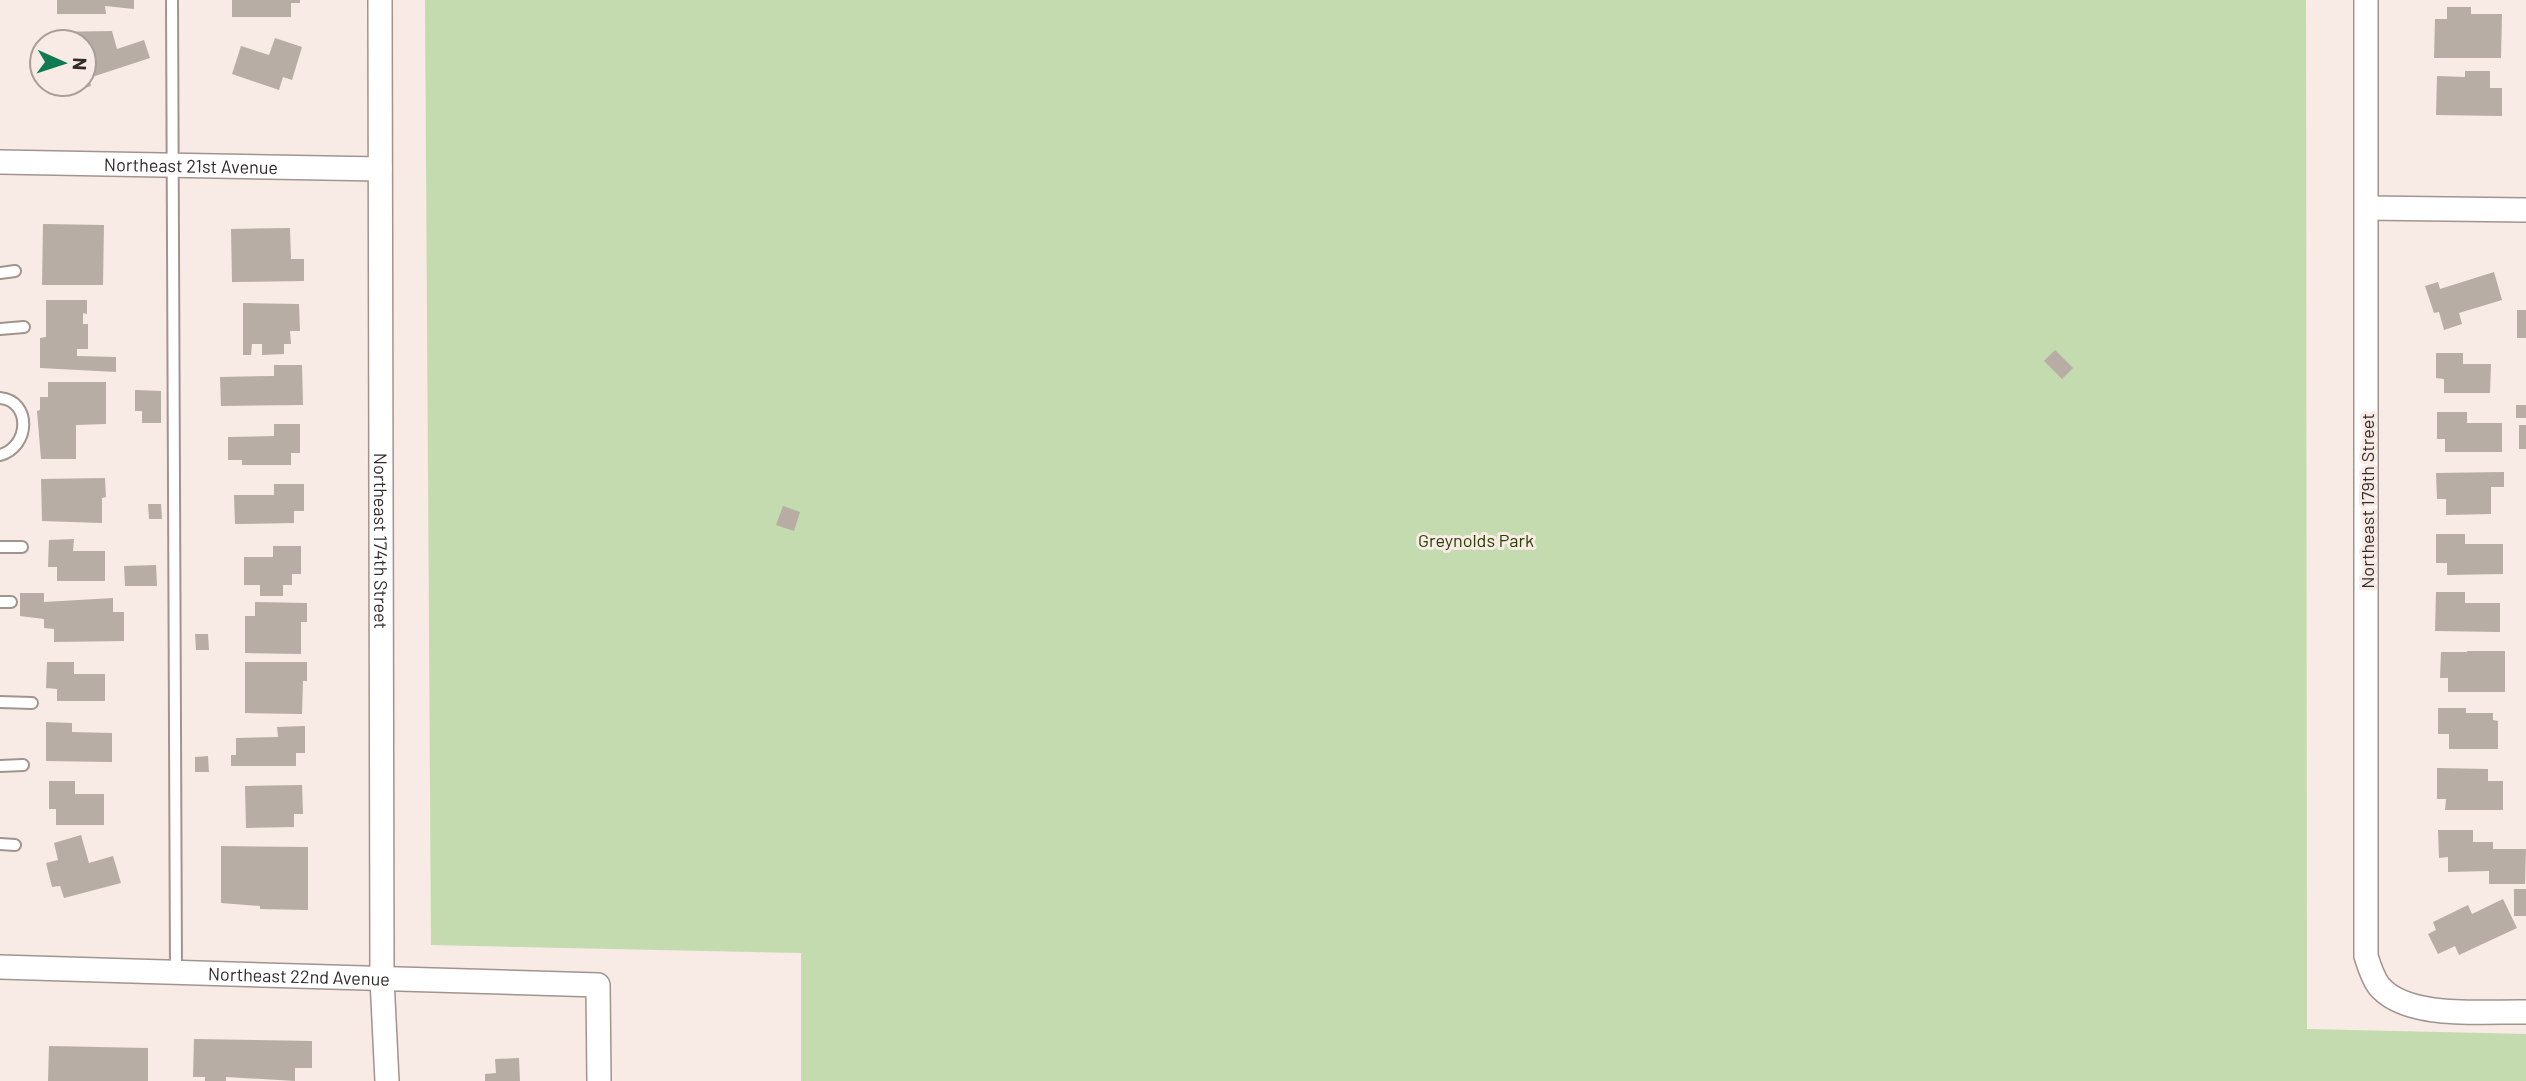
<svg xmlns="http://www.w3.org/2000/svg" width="2526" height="1081" viewBox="0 0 2526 1081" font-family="Barlow,sans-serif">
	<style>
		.green { fill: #c3dbae }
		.building { fill: #b7ada4 }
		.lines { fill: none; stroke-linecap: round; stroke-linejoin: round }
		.lane-casing { stroke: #a1948e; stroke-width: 14 }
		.street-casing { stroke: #a1948e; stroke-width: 26 }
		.lane { stroke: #fff; stroke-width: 10 }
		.street { stroke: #fff; stroke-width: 23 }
		.labels { text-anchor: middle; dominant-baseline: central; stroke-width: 6; stroke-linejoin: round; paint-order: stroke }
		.street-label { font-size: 18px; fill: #302b29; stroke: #f8eae4 }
		.park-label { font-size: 18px; fill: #274101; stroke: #f8eae4 }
	</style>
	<rect width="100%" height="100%" fill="#f8eae4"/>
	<polygon class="green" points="425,0 2306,0 2307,1029 2526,1034 2526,1081 801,1081 801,953 431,945"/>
	<g class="building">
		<polygon points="57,0 134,0 134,9 105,6 106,14 57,14"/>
		<polygon points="232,0 300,0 300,3 291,3 291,17 232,17"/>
		<polygon points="2447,7 2471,7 2471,14 2502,14 2501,58 2434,58 2435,19 2447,19"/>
		<polygon points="112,31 117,49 144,40 150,58 89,78 91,86 59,96 55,84 84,84 84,42 52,42 49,32"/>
		<polygon points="275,38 302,47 292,80 283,77 279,90 232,74 241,46 269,55"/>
		<polygon points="2465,71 2490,71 2490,88 2502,88 2502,116 2436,115 2437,76 2465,77"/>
		<polygon points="43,224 104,225 103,285 42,285"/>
		<polygon points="290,228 291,259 304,259 304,281 232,282 231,229"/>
		<polygon points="2494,272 2502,300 2459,313 2462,324 2444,330 2439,312 2434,313 2425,286 2438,282 2440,289"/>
		<polygon points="46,300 87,300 87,314 83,313 83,324 88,324 88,349 77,349 77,356 116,357 116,372 40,368 40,338 46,337"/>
		<polygon points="243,303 299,304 300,331 290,331 291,344 284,344 284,354 262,355 262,344 252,344 251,355 243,355"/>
		<rect x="2517" y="310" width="9" height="28"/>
		<polygon points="2055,350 2073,368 2062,379 2044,361"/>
		<polygon points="2436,353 2463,353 2463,364 2491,364 2490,393 2444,393 2444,379 2436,378"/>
		<polygon points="274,365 302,365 303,405 221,406 220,377 274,376"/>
		<polygon points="48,382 106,382 106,424 76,425 76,459 41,459 37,411 40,410 40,397 48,397"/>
		<polygon points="135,390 161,391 161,423 142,423 142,411 135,411"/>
		<rect x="2516" y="405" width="10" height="13"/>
		<polygon points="2437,412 2467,412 2467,423 2502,423 2502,452 2445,452 2445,439 2437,439"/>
		<polygon points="274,424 300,424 300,453 291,453 291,465 242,465 242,460 228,460 228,437 274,436"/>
		<rect x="2519" y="425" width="7" height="24"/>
		<polygon points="2504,472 2504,487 2491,487 2491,514 2446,515 2446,499 2437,499 2436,473"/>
		<polygon points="105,478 106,497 102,498 102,523 42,521 41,479"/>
		<polygon points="274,484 304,484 304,511 294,511 294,523 235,524 234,495 274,495"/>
		<polygon points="148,504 161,504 162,519 149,519"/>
		<polygon points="783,506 800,512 794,531 776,525"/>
		<polygon points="2436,534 2465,534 2465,544 2503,544 2503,574 2447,575 2447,563 2436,563"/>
		<polygon points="74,539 73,551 105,551 105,581 57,581 57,567 48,567 49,540"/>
		<polygon points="273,546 301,546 301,574 292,574 292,585 283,585 283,596 260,596 260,585 244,585 244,557 273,557"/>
		<polygon points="156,565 157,586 125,586 124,566"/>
		<polygon points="2436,592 2465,592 2465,603 2500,603 2500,632 2435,631"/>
		<polygon points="20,593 44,593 44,602 113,598 113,612 124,612 124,641 54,642 54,629 44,628 44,619 20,616"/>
		<polygon points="255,602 307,603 307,622 301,622 301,654 245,653 245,616 255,616"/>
		<polygon points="195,634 208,634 209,650 196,650"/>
		<polygon points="2467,651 2505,651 2505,692 2448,692 2448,678 2440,678 2441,652 2467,652"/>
		<polygon points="47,662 74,662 74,674 105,674 105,701 57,701 57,689 46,688"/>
		<polygon points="245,662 307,662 307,681 303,681 302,714 245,713"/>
		<polygon points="2438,708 2466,708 2466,713 2493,713 2493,720 2498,721 2498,749 2449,749 2449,734 2438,734"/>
		<polygon points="46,722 72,723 72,732 112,733 112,762 46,761"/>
		<polygon points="305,726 305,753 296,753 296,766 231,766 231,755 236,755 236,738 278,737 277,727"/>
		<polygon points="208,756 209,772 195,772 195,757"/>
		<polygon points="2437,768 2488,769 2488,781 2503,781 2503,810 2445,810 2446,799 2437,799"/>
		<polygon points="49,781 75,781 75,794 104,794 104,825 56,825 56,809 49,809"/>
		<polygon points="302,785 303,814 294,814 294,827 246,828 245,786"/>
		<polygon points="2438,830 2473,830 2473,842 2493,842 2493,849 2526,849 2525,884 2489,884 2489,871 2448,872 2448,857 2439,858"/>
		<polygon points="81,835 89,863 113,856 121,883 64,898 60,886 52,887 46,863 58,860 54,843"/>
		<polygon points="221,846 308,847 308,910 260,909 260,906 221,903"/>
		<rect x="2514" y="889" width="12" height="27"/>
		<polygon points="2503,899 2517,928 2459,955 2455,946 2438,954 2428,934 2436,930 2433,922 2468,905 2472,914"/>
		<polygon points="194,1039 312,1041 312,1068 295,1068 295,1081 226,1077 226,1081 205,1081 205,1077 193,1077"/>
		<polygon points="49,1046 148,1048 148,1081 48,1081"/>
		<polygon points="519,1058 520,1081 485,1081 485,1074 496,1073 495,1059"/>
	</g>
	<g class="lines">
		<g class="lane-casing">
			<g id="lane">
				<polyline points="172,0 176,972"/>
				<polyline points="0,273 15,271"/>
				<polyline points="0,329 24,327"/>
				<path d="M0 398C32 401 30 447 0 455"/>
				<polyline points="0,547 22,547"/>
				<polyline points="0,602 11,602"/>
				<polyline points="0,702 32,703"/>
				<polyline points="0,766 23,765"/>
				<polyline points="0,844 15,845"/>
			</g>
		</g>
		<g class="street-casing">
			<g id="street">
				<path id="s1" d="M380 0 382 979 387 1081"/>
				<path d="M2366 0V956C2369 966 2373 978 2379 986 2407 1020 2486 1011 2526 1012"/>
				<path id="s2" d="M0 162 380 169"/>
				<polyline points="2367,208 2526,210"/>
				<path id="s3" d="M0 967 598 985 599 1081"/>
			</g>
		</g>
		<use href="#lane" class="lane"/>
		<use href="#street" class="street"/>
	</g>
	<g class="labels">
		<g class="street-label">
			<text stroke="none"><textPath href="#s2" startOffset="191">Northeast 21st Avenue</textPath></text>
			<text transform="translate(2367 501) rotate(-90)">Northeast 179th Street</text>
			<text stroke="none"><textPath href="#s1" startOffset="541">Northeast 174th Street</textPath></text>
			<text stroke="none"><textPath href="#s3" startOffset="299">Northeast 22nd Avenue</textPath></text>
		</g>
		<g class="park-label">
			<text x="1476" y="540">Greynolds Park</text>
		</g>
	</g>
	<g transform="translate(63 63) rotate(93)"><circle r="33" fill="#f8eae4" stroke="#a89e99" stroke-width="2"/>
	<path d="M0-5L12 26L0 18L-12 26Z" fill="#0f7a54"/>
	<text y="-10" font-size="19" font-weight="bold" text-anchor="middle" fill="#302b29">N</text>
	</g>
</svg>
